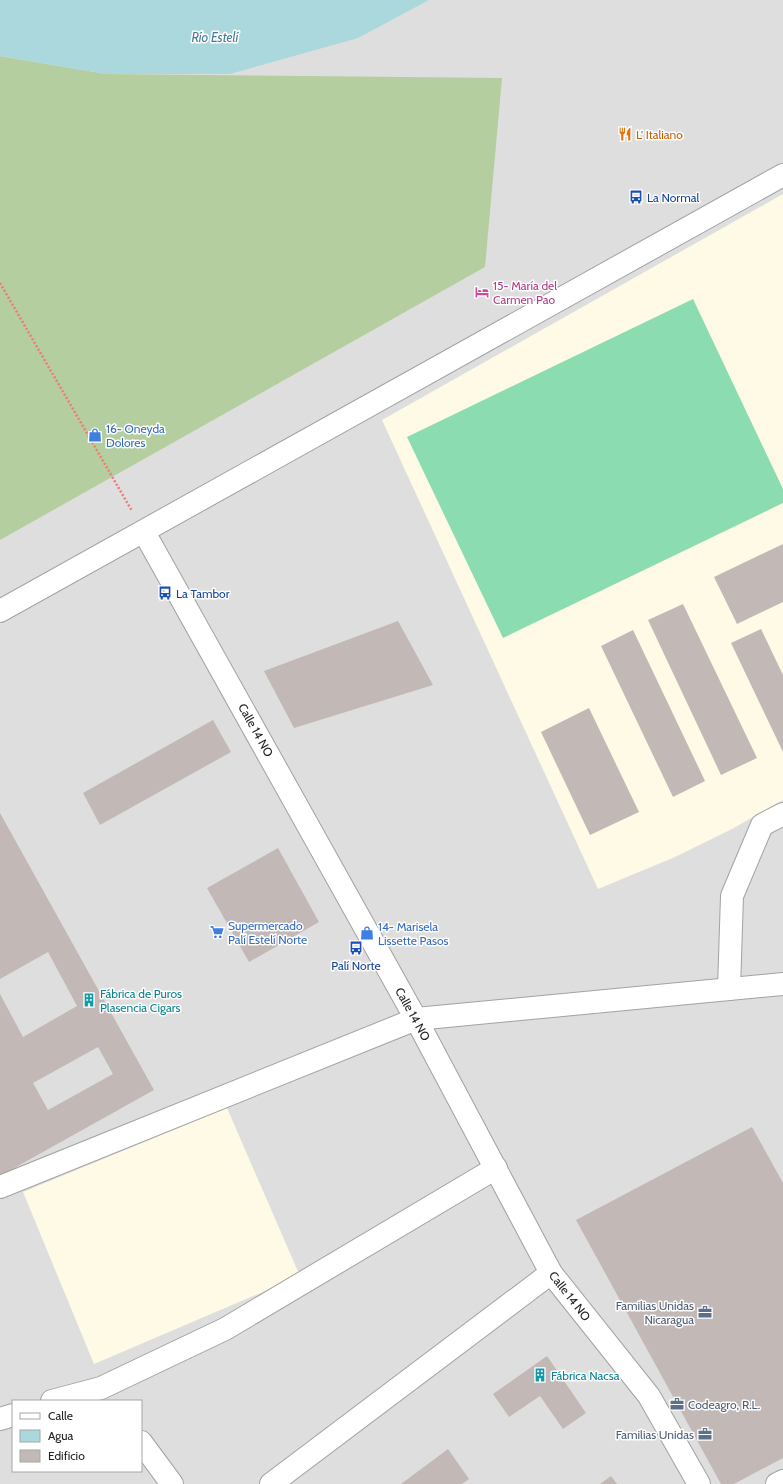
<svg xmlns="http://www.w3.org/2000/svg" width="783" height="1484" viewBox="0 0 783 1484" font-family="Cabin,sans-serif">
	<style>
		.residential { fill: #dfdede; fill-rule: evenodd }
		.education { fill: #fefae5 }
		.forest { fill: #b4ce9f }
		.pitch { fill: #8bdcb1 }
		.water { fill: #abd8dc }
		.building { fill: #c2b8b5; fill-rule: evenodd }
		.lines { fill: none; stroke-linecap: round; stroke-linejoin: round }
		.minor-casing { stroke: #a2a2a2; stroke-width: 24 }
		.tertiary-casing { stroke: #a2a2a2; stroke-width: 24 }
		.path { stroke: #f4777c; stroke-width: 2.5; stroke-dasharray: 2 2; stroke-linecap: butt }
		.minor { stroke: #fff; stroke-width: 22 }
		.tertiary { stroke: #fff; stroke-width: 22 }
		.labels { text-anchor: middle; dominant-baseline: central; stroke-width: 3; stroke-linejoin: round; paint-order: stroke }
		.food-label { font-size: 12px; fill: #c56008; stroke: #fff; text-anchor: start }
		.transit-label { font-size: 12px; fill: #164399; stroke: #fff; text-anchor: start }
		.hotel-label { font-size: 12px; fill: #b23c85; stroke: #fff; text-anchor: start }
		.shop-label { font-size: 12px; fill: #366cbe; stroke: #fff; text-anchor: start }
		.street-label { font-size: 12px; fill: #212121; stroke: #fff }
		.culture-label { font-size: 12px; fill: #0d838f; stroke: #fff; text-anchor: start }
		.service-label { font-size: 12px; fill: #4e5e75; stroke: #fff; text-anchor: end }
		.water-label { font-size: 13px; font-style: italic; fill: #477a96; stroke: #fff }
	</style>
	<rect width="100%" height="100%" fill="#f1ede9"/>
	<path class="residential" d="M0 0H783V1484H0ZM13 1401H141V1471H13Z"/>
	<g class="education">
		<polygon points="783,194 783,800 732,829 675,857 598,889 382,420"/>
		<polygon points="227,1108 300,1276 94,1364 23,1192"/>
	</g>
	<polygon class="forest" points="0,56 106,74 502,78 485,267 0,540"/>
	<polygon class="pitch" points="693,299 783,489 783,503 503,638 407,437"/>
	<polygon class="water" points="0,0 429,0 358,38 230,74 106,74 0,56"/>
	<g class="building">
		<polygon points="783,544 783,602 737,624 714,577"/>
		<polygon points="683,604 757,758 721,775 648,620"/>
		<polygon points="398,621 433,685 294,728 264,671"/>
		<polygon points="761,629 783,675 783,752 731,643"/>
		<polygon points="633,630 705,781 673,797 601,646"/>
		<polygon points="589,708 639,812 590,835 541,732"/>
		<polygon points="213,720 231,752 100,825 83,793"/>
		<path d="M0 813 154 1090 0 1176V994L23 1037 77 1006 48 952 0 979ZM98 1047 113 1074 48 1110 33 1083Z"/>
		<polygon points="278,848 319,922 249,962 207,888"/>
		<polygon points="752,1127 783,1183 783,1458 734,1484 721,1484 576,1220"/>
		<polygon points="547,1356 586,1413 563,1429 540,1396 509,1417 493,1394"/>
		<polygon points="448,1449 469,1479 462,1484 401,1484"/>
		<polygon points="611,1476 617,1484 600,1484"/>
	</g>
	<g class="lines">
		<g class="minor-casing">
			<g id="minor">
				<polyline points="144,532 416,1019 551,1273 649,1396 699,1484"/>
				<polyline points="729,989 732,896 762,825 783,814"/>
				<polyline points="0,1187 416,1019 783,984"/>
				<polyline points="52,1401 101,1388 225,1329 496,1168"/>
				<polyline points="0,1419 13,1415"/>
				<polyline points="141,1442 172,1484"/>
				<polyline points="271,1484 551,1273"/>
				<polyline points="777,1484 783,1481"/>
			</g>
		</g>
		<g class="tertiary-casing">
			<polyline id="tertiary" points="0,611 783,175"/>
		</g>
		<polyline class="path" points="0,283 132,511"/>
		<use href="#minor" class="minor"/>
		<use href="#tertiary" class="tertiary"/>
	</g>
	<defs>
		<g id="restaurant-bare" transform="scale(1.08)"><path d="M-5-6h1v4h1v-4h1v4h1v-4h1v5L-1.5 .5V6h-2V.5L-5-1ZM5-6V6H3V1.5H1.5Q1.5-4 5-6Z" fill="#e8710a" stroke="#fff" stroke-width="2.5" paint-order="stroke"/></g>
		<g id="bus-bare" transform="scale(1.08)"><path d="M-5-6H5V4H4V6H2V4H-2V6H-4V4H-5ZM-3.5-4V0h7V-4ZM-3.5 1.2v1.5H-2V1.2ZM2 1.2v1.5H3.5V1.2Z" fill="#1a4fb4" stroke="#fff" stroke-width="2.5" paint-order="stroke"/></g>
		<g id="hotel-bare" transform="scale(1.08)"><path d="M-6-4.5h1.5V1H6V5H4.5V3h-9V5H-6ZM-4 0a1.8 1.8 0 1 1 3.6 0ZM.5 0V-2.5h3Q6-2.5 6 0Z" fill="#d1479c" stroke="#fff" stroke-width="2.5" paint-order="stroke"/></g>
		<g id="shop-bare" transform="scale(1.08)"><path d="M-5-2.5h2.3a2.7 3.5 0 0 1 5.4 0H5L5.5 6h-11ZM-1.5-2.5h3a1.5 2.3 0 0 0-3 0Z" fill="#3f7fe0" stroke="#fff" stroke-width="2.5" paint-order="stroke"/></g>
		<g id="supermarket-bare" transform="scale(1.08)"><path d="M-6-5.5h2.5l.6 2H6L4.5 2H-2.5L-4.4-4H-6ZM-1.5 3.2a1.3 1.3 0 1 0 .1 0ZM3 3.2a1.3 1.3 0 1 0 .1 0Z" fill="#3f7fe0" stroke="#fff" stroke-width="2.5" paint-order="stroke"/></g>
		<g id="building-bare" transform="scale(1.08)"><path d="M-4-6H4V6H1V3H-1V6H-4ZM-2.5-4.3h1.7v1.8h-1.7ZM.8-4.3h1.7v1.8H.8ZM-2.5-1h1.7V.8h-1.7ZM.8-1h1.7V.8H.8Z" fill="#0f9aa8" stroke="#fff" stroke-width="2.5" paint-order="stroke"/></g>
		<g id="office-bare" transform="scale(1.08)"><path d="M-6-3h4V-5.5h4V-3h4V5H-6ZM-1-4.5V-3h2v-1.5ZM-6 0V1H6V0Z" fill="#5c6f8a" stroke="#fff" stroke-width="2.5" paint-order="stroke"/></g>
	</defs>
	<g fill-rule="evenodd">
		<use href="#restaurant-bare" x="625" y="134"/>
		<use href="#bus-bare" x="636" y="197"/>
		<use href="#hotel-bare" x="482" y="292"/>
		<use href="#shop-bare" x="95" y="435"/>
		<use href="#bus-bare" x="165" y="593"/>
		<use href="#supermarket-bare" x="217" y="932"/>
		<use href="#shop-bare" x="367" y="933"/>
		<use href="#bus-bare" x="356" y="948"/>
		<use href="#building-bare" x="89" y="1000"/>
		<use href="#office-bare" x="705" y="1312"/>
		<use href="#building-bare" x="540" y="1375"/>
		<use href="#office-bare" x="677" y="1404"/>
		<use href="#office-bare" x="705" y="1434"/>
	</g>
	<g class="labels">
		<g class="food-label">
			<text x="636" y="134">L' Italiano</text>
		</g>
		<g class="transit-label">
			<text x="647" y="197">La Normal</text>
			<text x="176" y="593">La Tambor</text>
			<text x="356" y="965" text-anchor="middle">Palí Norte</text>
		</g>
		<g class="hotel-label">
			<text x="493" y="285">15- María del<tspan x="493" dy="14">Carmen Pao</tspan></text>
		</g>
		<g class="shop-label">
			<text x="106" y="428">16- Oneyda<tspan x="106" dy="14">Dolores</tspan></text>
			<text x="228" y="925">Supermercado<tspan x="228" dy="14">Palí Estelí Norte</tspan></text>
			<text x="378" y="926">14- Marisela<tspan x="378" dy="14">Lissette Pasos</tspan></text>
		</g>
		<g class="street-label">
			<text transform="translate(256 730) rotate(61)">Calle 14 NO</text>
			<text transform="translate(413 1014) rotate(61)">Calle 14 NO</text>
			<text transform="translate(570 1296) rotate(52)">Calle 14 NO</text>
		</g>
		<g class="culture-label">
			<text x="100" y="993">Fábrica de Puros<tspan x="100" dy="14">Plasencia Cigars</tspan></text>
			<text x="551" y="1375">Fábrica Nacsa</text>
		</g>
		<g class="service-label">
			<text x="694" y="1305">Familias Unidas<tspan x="694" dy="14">Nicaragua</tspan></text>
			<text x="688" y="1404" text-anchor="start">Codeagro, R.L.</text>
			<text x="694" y="1434">Familias Unidas</text>
		</g>
		<g class="water-label">
			<text x="215" y="37">Río Estelí</text>
		</g>
	</g>
	<rect x="12" y="1400" width="130" height="72" fill="#ffffff" stroke="#a6a6a6"/>
	<rect x="20" y="1413" width="20" height="6" fill="#ffffff" stroke="#a6a6a6"/>
	<text x="48" y="1420" font-size="12" fill="#212121">Calle</text>
	<rect x="20" y="1430" width="20" height="12" fill="#abd8dc" stroke="#a6a6a6"/>
	<text x="48" y="1440" font-size="12" fill="#212121">Agua</text>
	<rect x="20" y="1450" width="20" height="12" fill="#c2b8b5" stroke="#a6a6a6"/>
	<text x="48" y="1460" font-size="12" fill="#212121">Edificio</text>
</svg>
